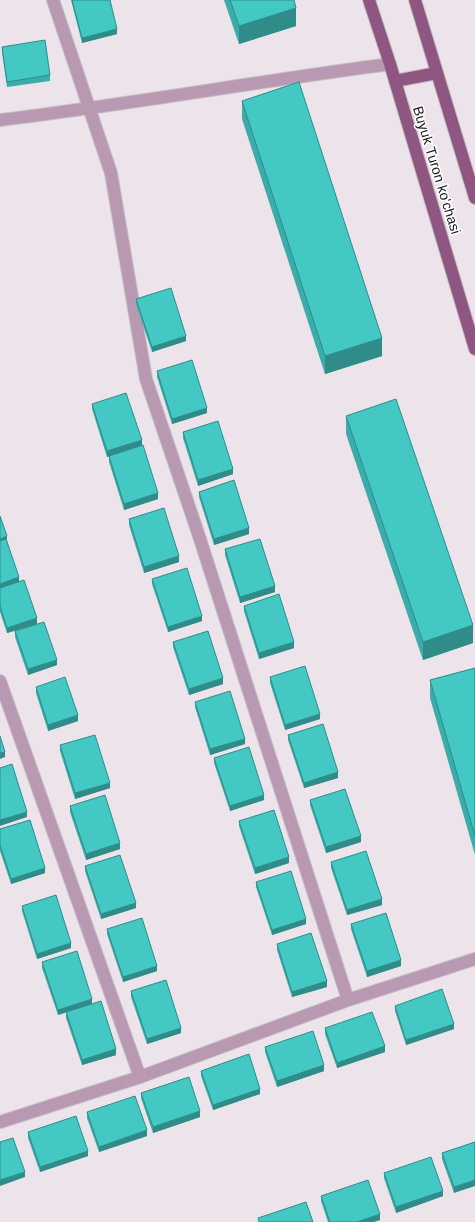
<svg xmlns="http://www.w3.org/2000/svg" width="475" height="1222" viewBox="0 0 475 1222" font-family="Helvetica,sans-serif">
	<style>
		.lines { fill: none; stroke-linecap: round; stroke-linejoin: round }
		.minor-casing { stroke: #c7bfc5; stroke-width: 14 }
		.major-casing { stroke: #c7bfc5; stroke-width: 14 }
		.minor { stroke: #b999b1; stroke-width: 12 }
		.major { stroke: #8f5682; stroke-width: 12 }
		.wall { fill: #3aaca9 }
		.shaded-wall { fill: #2f8c89 }
		.building { fill: #43c8c4; stroke: #2f8c89 }
		.labels { text-anchor: middle; dominant-baseline: central; stroke-width: 3; stroke-linejoin: round; paint-order: stroke }
		.street-label { font-size: 14px; fill: #1a1719; stroke: #fff }
	</style>
	<rect width="100%" height="100%" fill="#ede4eb"/>
	<g class="lines">
		<g class="minor-casing">
			<g id="minor">
				<polyline points="53,0 111,173 146,379 199,536 348,1000"/>
				<path d="M0 120C131 104 260 81 390 64"/>
				<polyline points="0,681 140,1077"/>
				<polyline points="0,1122 140,1077 348,1000 475,959"/>
			</g>
		</g>
		<g class="major-casing">
			<g id="major">
				<polyline points="369,0 390,64 475,349"/>
				<polyline points="415,0 475,198"/>
				<polyline points="395,81 437,73"/>
			</g>
		</g>
		<use href="#minor" class="minor"/>
		<use href="#major" class="major"/>
	</g>
	<g class="wall">
		<polygon points="71,0 110,0 117,34 82,43"/>
		<polygon points="224,0 294,0 296,26 239,44"/>
		<polygon points="2,47 50,75 50,81 7,87 2,52"/>
		<polygon points="242,101 382,356 325,374 242,119"/>
		<polygon points="136,299 186,341 152,352 136,304"/>
		<polygon points="157,371 207,413 172,424 157,377"/>
		<polygon points="92,404 142,446 158,499 124,510 109,462 109,456 120,453 107,457 92,409"/>
		<polygon points="346,416 473,643 423,660 346,434"/>
		<polygon points="183,432 233,474 198,486 183,438"/>
		<polygon points="199,492 249,534 214,545 199,497"/>
		<polygon points="0,516 19,582 37,624 7,633 0,612"/>
		<polygon points="129,519 179,562 144,573 129,525"/>
		<polygon points="225,549 275,592 240,603 225,555"/>
		<polygon points="152,579 202,621 168,632 152,584"/>
		<polygon points="244,606 294,648 259,659 244,611"/>
		<polygon points="15,631 57,665 28,675 15,637"/>
		<polygon points="173,642 223,684 189,695 173,647"/>
		<polygon points="475,668 475,855 430,698 430,680"/>
		<polygon points="270,677 320,719 285,730 270,683"/>
		<polygon points="36,687 78,721 48,731 36,693"/>
		<polygon points="195,702 245,744 210,755 195,707"/>
		<polygon points="288,735 338,778 304,788 288,740"/>
		<polygon points="60,745 110,788 75,799 60,751"/>
		<polygon points="214,758 264,800 230,811 214,763"/>
		<polygon points="310,800 361,842 326,853 310,805"/>
		<polygon points="70,806 120,849 86,860 70,812"/>
		<polygon points="239,821 289,863 255,874 239,826"/>
		<polygon points="0,829 45,873 11,884 0,851"/>
		<polygon points="331,862 382,905 347,915 331,868"/>
		<polygon points="85,866 136,908 101,919 85,871"/>
		<polygon points="256,882 306,924 272,935 256,887"/>
		<polygon points="22,906 71,948 37,959 22,911"/>
		<polygon points="351,924 401,966 367,977 351,929"/>
		<polygon points="107,929 157,971 123,982 107,934"/>
		<polygon points="277,944 327,987 292,997 277,950"/>
		<polygon points="42,962 92,1004 116,1055 82,1065 66,1018 66,1012 58,1015 42,968"/>
		<polygon points="131,991 181,1033 147,1044 131,997"/>
		<polygon points="395,1006 454,1029 406,1045 395,1011"/>
		<polygon points="325,1028 385,1052 337,1068 325,1034"/>
		<polygon points="265,1047 324,1071 277,1087 265,1052"/>
		<polygon points="201,1071 260,1094 213,1110 201,1076"/>
		<polygon points="141,1093 200,1117 153,1133 141,1098"/>
		<polygon points="87,1112 147,1136 99,1152 87,1118"/>
		<polygon points="28,1132 88,1156 40,1172 28,1138"/>
		<polygon points="475,1142 454,1193 442,1159 442,1153"/>
		<polygon points="384,1173 443,1196 396,1213 384,1178"/>
		<polygon points="321,1196 380,1220 373,1222 328,1222 321,1201"/>
	</g>
	<g class="shaded-wall">
		<polygon points="296,8 296,26 239,44 239,26"/>
		<polygon points="117,29 117,34 82,43 82,38"/>
		<polygon points="186,336 186,341 152,352 152,347"/>
		<polygon points="382,338 382,356 325,374 325,356"/>
		<polygon points="207,408 207,413 172,424 172,419"/>
		<polygon points="142,440 142,446 107,457 107,451"/>
		<polygon points="233,469 233,474 198,486 198,480"/>
		<polygon points="158,493 158,499 124,510 124,504"/>
		<polygon points="249,528 249,534 214,545 214,539"/>
		<polygon points="7,536 7,542 0,544 0,539"/>
		<polygon points="179,556 179,562 144,573 144,567"/>
		<polygon points="19,577 19,583 0,589 0,584"/>
		<polygon points="275,586 275,592 240,603 240,597"/>
		<polygon points="202,616 202,621 168,632 168,627"/>
		<polygon points="37,618 37,624 7,633 7,628"/>
		<polygon points="473,625 473,643 423,660 423,642"/>
		<polygon points="294,642 294,648 259,659 259,653"/>
		<polygon points="57,660 57,665 28,675 28,669"/>
		<polygon points="223,678 223,684 189,695 189,689"/>
		<polygon points="320,714 320,719 285,730 285,725"/>
		<polygon points="78,715 78,721 48,731 48,725"/>
		<polygon points="245,739 245,744 210,755 210,749"/>
		<polygon points="5,752 5,757 0,759 0,753"/>
		<polygon points="338,772 338,778 304,788 304,783"/>
		<polygon points="110,783 110,788 75,799 75,793"/>
		<polygon points="264,795 264,800 230,811 230,806"/>
		<polygon points="27,812 27,817 0,826 0,820"/>
		<polygon points="361,836 361,842 326,853 326,847"/>
		<polygon points="120,843 120,849 86,860 86,854"/>
		<polygon points="289,857 289,863 255,874 255,868"/>
		<polygon points="45,868 45,873 11,884 11,879"/>
		<polygon points="382,899 382,905 347,915 347,910"/>
		<polygon points="136,903 136,908 101,919 101,914"/>
		<polygon points="306,919 306,924 272,935 272,930"/>
		<polygon points="71,943 71,948 37,959 37,954"/>
		<polygon points="401,960 401,966 367,977 367,971"/>
		<polygon points="157,966 157,971 123,982 123,977"/>
		<polygon points="327,981 327,987 292,997 292,992"/>
		<polygon points="92,999 92,1004 58,1015 58,1010"/>
		<polygon points="454,1024 454,1029 406,1045 406,1040"/>
		<polygon points="181,1028 181,1033 147,1044 147,1039"/>
		<polygon points="385,1046 385,1052 337,1068 337,1063"/>
		<polygon points="116,1049 116,1055 82,1065 82,1060"/>
		<polygon points="324,1065 324,1071 277,1087 277,1081"/>
		<polygon points="260,1089 260,1094 213,1110 213,1105"/>
		<polygon points="200,1111 200,1117 153,1133 153,1127"/>
		<polygon points="147,1130 147,1136 99,1152 99,1147"/>
		<polygon points="88,1151 88,1156 40,1172 40,1167"/>
		<polygon points="25,1172 25,1177 0,1186 0,1180"/>
		<polygon points="475,1180 475,1186 454,1193 454,1187"/>
		<polygon points="443,1191 443,1196 396,1213 396,1207"/>
		<polygon points="380,1214 380,1220 373,1222 357,1222"/>
	</g>
	<g class="building">
		<polygon points="72,0 110,0 117,29 82,38"/>
		<polygon points="230,0 294,0 296,8 239,26"/>
		<polygon points="45,40 50,75 7,82 2,47"/>
		<polygon points="299,82 382,338 325,356 242,101"/>
		<polygon points="171,288 186,336 152,347 136,299"/>
		<polygon points="192,360 207,408 172,419 157,371"/>
		<polygon points="126,393 142,440 107,451 92,404"/>
		<polygon points="396,399 473,625 423,642 346,416"/>
		<polygon points="218,421 233,469 198,480 183,432"/>
		<polygon points="143,445 158,493 124,504 109,456"/>
		<polygon points="234,480 249,528 214,539 199,492"/>
		<polygon points="164,508 179,556 144,567 129,519"/>
		<polygon points="0,516 7,536 0,539"/>
		<polygon points="6,539 19,577 0,584 0,541"/>
		<polygon points="260,539 275,586 240,597 225,549"/>
		<polygon points="187,568 202,616 168,627 152,579"/>
		<polygon points="24,580 37,618 7,628 0,606 0,588"/>
		<polygon points="279,594 294,642 259,653 244,606"/>
		<polygon points="44,622 57,660 28,669 15,631"/>
		<polygon points="208,631 223,678 189,689 173,642"/>
		<polygon points="305,666 320,714 285,725 270,677"/>
		<polygon points="475,668 475,836 430,680"/>
		<polygon points="65,677 78,715 48,725 36,687"/>
		<polygon points="230,691 245,739 210,749 195,702"/>
		<polygon points="323,724 338,772 304,783 288,735"/>
		<polygon points="95,735 110,783 75,793 60,745"/>
		<polygon points="0,736 5,752 0,753"/>
		<polygon points="249,747 264,795 230,806 214,758"/>
		<polygon points="12,764 27,812 0,820 0,768"/>
		<polygon points="345,789 361,836 326,847 310,800"/>
		<polygon points="105,795 120,843 86,854 70,806"/>
		<polygon points="274,810 289,857 255,868 239,821"/>
		<polygon points="30,820 45,868 11,879 0,845 0,829"/>
		<polygon points="366,851 382,899 347,910 331,862"/>
		<polygon points="120,855 136,903 101,914 85,866"/>
		<polygon points="291,871 306,919 272,930 256,882"/>
		<polygon points="56,895 71,943 37,954 22,906"/>
		<polygon points="386,913 401,960 367,971 351,924"/>
		<polygon points="142,918 157,966 123,977 107,929"/>
		<polygon points="311,933 327,981 292,992 277,944"/>
		<polygon points="77,951 92,999 58,1010 42,962"/>
		<polygon points="166,980 181,1028 147,1039 131,991"/>
		<polygon points="442,989 454,1024 406,1040 395,1006"/>
		<polygon points="101,1001 116,1049 82,1060 66,1012"/>
		<polygon points="372,1012 385,1046 337,1063 325,1028"/>
		<polygon points="313,1031 324,1065 277,1081 265,1047"/>
		<polygon points="249,1054 260,1089 213,1105 201,1071"/>
		<polygon points="189,1077 200,1111 153,1127 141,1093"/>
		<polygon points="135,1096 147,1130 99,1147 87,1112"/>
		<polygon points="76,1116 88,1151 40,1167 28,1132"/>
		<polygon points="13,1138 25,1172 0,1180 0,1142"/>
		<polygon points="475,1142 475,1180 454,1187 442,1153"/>
		<polygon points="431,1157 443,1191 396,1207 384,1173"/>
		<polygon points="368,1180 380,1214 357,1222 330,1222 321,1196"/>
		<polygon points="306,1202 313,1222 259,1222 258,1218"/>
	</g>
	<g class="labels">
		<g class="street-label">
			<text transform="translate(437 170) rotate(73)">Buyuk Turon ko'chasi</text>
		</g>
	</g>
</svg>
